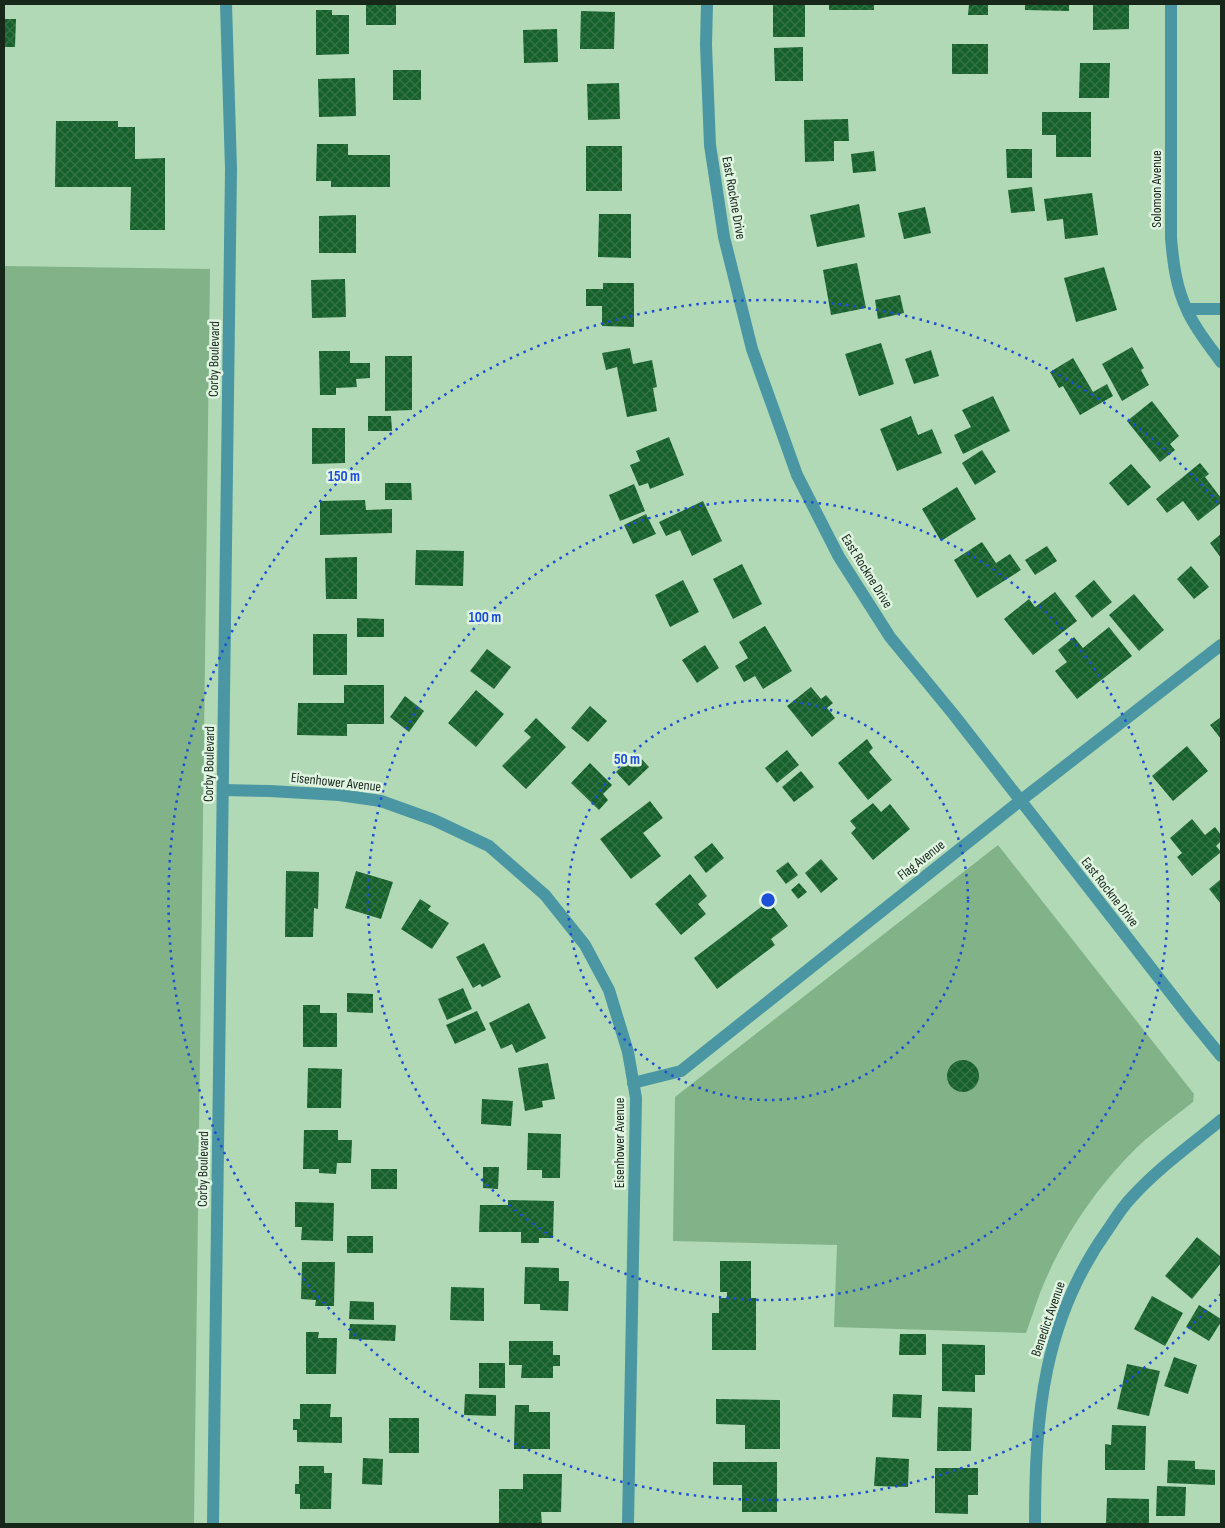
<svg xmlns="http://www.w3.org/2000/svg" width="1225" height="1528" viewBox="0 0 1225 1528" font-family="'Sofia Sans Condensed',sans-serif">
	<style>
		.grass { fill: #81b288 }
		.building { fill: url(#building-cross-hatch) }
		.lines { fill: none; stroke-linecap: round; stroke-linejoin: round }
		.minor { stroke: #4a96a2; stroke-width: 12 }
		.tertiary { stroke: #4a96a2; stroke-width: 12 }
		.ring { fill: none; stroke: #1d4ed8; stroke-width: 2.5; stroke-dasharray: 2.5 5 }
		.labels { text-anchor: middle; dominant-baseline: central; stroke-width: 5; stroke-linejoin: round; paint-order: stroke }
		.street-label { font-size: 14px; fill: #17271a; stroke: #e0f4e2 }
		.centre { fill: #1d4ed8; stroke: #e0f4e2; stroke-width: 2.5 }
		.ring-label { font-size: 15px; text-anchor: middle; font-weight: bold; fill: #1d4ed8; stroke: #e0f4e2; stroke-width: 5; stroke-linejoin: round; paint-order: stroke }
	</style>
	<defs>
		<pattern id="building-cross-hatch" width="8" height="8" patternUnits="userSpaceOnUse" patternTransform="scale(1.25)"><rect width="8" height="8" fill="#16602b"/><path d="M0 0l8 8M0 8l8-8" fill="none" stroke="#377348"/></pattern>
	</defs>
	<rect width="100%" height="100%" fill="#b1d9b6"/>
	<g class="grass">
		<polygon points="4,266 210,269 194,1524 4,1524"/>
		<path d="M998 845 1194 1094 1193 1102C1177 1115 1160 1127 1145 1140 1100 1181 1062 1237 1040 1293 1035 1306 1031 1320 1026 1333L834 1327 837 1245 673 1241 675 1097Z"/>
	</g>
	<g class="building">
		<rect x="366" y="4" width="30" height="21"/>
		<rect x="773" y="4" width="32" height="33"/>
		<rect x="829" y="4" width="45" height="6"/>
		<polygon points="969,4 988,4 988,15 968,15"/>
		<polygon points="1025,4 1069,4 1069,11 1025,10"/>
		<polygon points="1093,4 1129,4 1129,29 1093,30"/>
		<polygon points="316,10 332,10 332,15 349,15 349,54 316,55"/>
		<polygon points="581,11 615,12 614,49 580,49"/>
		<polygon points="4,19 16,19 15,47 4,47"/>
		<polygon points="557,29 558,62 524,63 523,30"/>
		<rect x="952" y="44" width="36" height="30"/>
		<polygon points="803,47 803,81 775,81 774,48"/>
		<polygon points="1080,63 1110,63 1109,98 1079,98"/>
		<rect x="393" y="70" width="28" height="30"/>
		<polygon points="355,78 356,116 319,117 318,79"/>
		<polygon points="619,83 620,119 588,120 587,84"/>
		<polygon points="1042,112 1091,112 1091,157 1056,157 1056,135 1042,135"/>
		<polygon points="848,119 849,141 834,141 834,161 805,162 804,120"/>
		<polygon points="56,121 118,121 118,127 135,127 135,159 165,158 165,230 130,230 131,187 55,187"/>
		<polygon points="317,144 348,144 348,155 390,155 390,187 331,187 331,181 316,181"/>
		<rect x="586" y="146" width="36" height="45"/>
		<polygon points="1006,149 1032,149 1032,178 1007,178"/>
		<polygon points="874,151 876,171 853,173 851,154"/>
		<polygon points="1032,187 1035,211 1011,213 1008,190"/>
		<polygon points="1092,193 1098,235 1065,239 1063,219 1047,221 1044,199"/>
		<polygon points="859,204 865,237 817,247 810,215"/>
		<polygon points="925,207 931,233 904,239 898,213"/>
		<polygon points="599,214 631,214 631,258 598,257"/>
		<polygon points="356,215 356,253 319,253 319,216"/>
		<polygon points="857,263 866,308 831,315 823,270"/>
		<polygon points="1104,267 1117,310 1076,322 1064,278"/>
		<polygon points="345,279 346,317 312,318 311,280"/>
		<polygon points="603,283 634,283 634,327 602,326 602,306 586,306 586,289 603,289"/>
		<polygon points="900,295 904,313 878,319 875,300"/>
		<polygon points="881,343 894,384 859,396 845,354"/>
		<polygon points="1132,347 1144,368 1141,370 1149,385 1122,401 1102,364"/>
		<polygon points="630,348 633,364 652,360 657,387 653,388 657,411 627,417 617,367 606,370 602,353"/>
		<polygon points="931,350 939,376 914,384 905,359"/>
		<polygon points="319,351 350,351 350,363 370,363 370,378 356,379 357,387 336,388 336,395 320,395"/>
		<polygon points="385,356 412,356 412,410 385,411"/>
		<polygon points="1073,358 1093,392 1107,384 1113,396 1080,415 1063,386 1059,388 1050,372"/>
		<polygon points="993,396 1010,431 963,454 954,435 971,427 962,410"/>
		<polygon points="1152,401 1179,436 1170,444 1175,450 1160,462 1127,421"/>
		<polygon points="368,416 391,416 392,431 368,431"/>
		<polygon points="911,416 918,435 932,429 942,453 897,471 880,429"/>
		<polygon points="312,428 345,428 345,463 312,464"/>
		<polygon points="669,437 684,475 650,489 648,483 639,486 630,465 640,461 636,451"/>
		<polygon points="982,450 996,472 975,485 962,463"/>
		<polygon points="1200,463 1209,474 1205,477 1221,498 1221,503 1198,521 1183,501 1167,513 1156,499"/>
		<polygon points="1131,464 1151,487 1128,506 1109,483"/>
		<polygon points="385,483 411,483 412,500 385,500"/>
		<polygon points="634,484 645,511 620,521 609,495"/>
		<polygon points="957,487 976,519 941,541 922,509"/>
		<polygon points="365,500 366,510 392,509 392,533 320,535 320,501"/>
		<polygon points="703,501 722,541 692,556 680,530 666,536 659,522"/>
		<polygon points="646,514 656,534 633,544 624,525"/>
		<polygon points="1221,534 1221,558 1210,543"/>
		<polygon points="982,542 996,563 1010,554 1021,570 977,598 954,560"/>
		<polygon points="1047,546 1057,561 1035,575 1025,560"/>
		<polygon points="416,550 464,551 463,586 415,585"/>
		<polygon points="357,557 357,599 326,599 325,558"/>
		<polygon points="742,564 762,604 733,619 713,579"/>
		<polygon points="1191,566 1209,587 1194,599 1177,579"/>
		<polygon points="683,580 699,612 670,627 655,595"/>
		<polygon points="1094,580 1112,602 1092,618 1075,596"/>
		<polygon points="1055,592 1077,621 1033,655 1004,619 1029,599 1035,607"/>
		<polygon points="1134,594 1164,630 1139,651 1109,615"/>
		<polygon points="357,618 384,619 384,637 357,637"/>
		<polygon points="765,626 792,671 763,689 755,676 744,682 735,666 748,658 739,642"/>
		<polygon points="1109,627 1132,656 1077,699 1055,671 1067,662 1058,650 1074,637 1083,648"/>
		<rect x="313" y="634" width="34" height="41"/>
		<polygon points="705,645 719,668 697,683 682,660"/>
		<polygon points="487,649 511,667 494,689 470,671"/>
		<polygon points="344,685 384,685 384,724 347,724 347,736 297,735 298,703 344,703"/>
		<polygon points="811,687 821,699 826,695 833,703 827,708 835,718 812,737 787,706"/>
		<polygon points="476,690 504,714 476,747 448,723"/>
		<polygon points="405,696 424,711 409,732 390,717"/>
		<polygon points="590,706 607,721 588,742 571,728"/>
		<polygon points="1221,717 1221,739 1210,725"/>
		<polygon points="536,718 566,747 526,789 502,766 531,737 524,731"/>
		<polygon points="867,739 873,748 869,752 892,780 868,800 838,763"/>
		<polygon points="1187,746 1208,771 1173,801 1152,776"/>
		<polygon points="787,750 799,765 777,783 765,768"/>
		<polygon points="636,753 649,767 629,786 616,772"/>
		<polygon points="590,763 612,785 603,794 608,800 599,810 571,783"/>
		<polygon points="801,771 814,787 794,802 782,787"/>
		<polygon points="650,801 663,818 643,833 661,856 631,879 600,839"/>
		<polygon points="873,803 881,812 890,804 910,829 873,860 851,833 856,828 850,821"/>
		<polygon points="1192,819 1205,835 1215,827 1221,835 1221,841 1216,846 1221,852 1192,876 1177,857 1182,853 1170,838"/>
		<polygon points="712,843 724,858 706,873 694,857"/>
		<polygon points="821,859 838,879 821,893 805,873"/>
		<polygon points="788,862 798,875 786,884 776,871"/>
		<polygon points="286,871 319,872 318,909 314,908 313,937 285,937"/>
		<polygon points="356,871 393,882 381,919 345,908"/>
		<polygon points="690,874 707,896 698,904 706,914 681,935 655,904"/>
		<polygon points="1221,879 1221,904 1209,889"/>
		<polygon points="799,883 807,892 798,899 791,890"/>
		<polygon points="420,899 431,906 428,910 449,923 432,949 401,929"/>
		<polygon points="769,901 788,926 771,939 775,945 717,989 694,958"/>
		<polygon points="484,943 501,977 482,987 480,984 473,988 456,957"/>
		<polygon points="463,988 472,1009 447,1020 438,999"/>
		<polygon points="347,993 373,994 373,1013 347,1012"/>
		<polygon points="529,1003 546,1038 516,1053 512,1044 501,1049 489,1023"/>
		<polygon points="303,1005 320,1005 320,1013 337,1013 337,1047 303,1047"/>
		<polygon points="477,1011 486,1030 455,1044 446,1025"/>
		<circle cx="963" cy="1076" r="16"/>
		<polygon points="548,1063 555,1099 542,1101 543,1107 525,1111 518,1068"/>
		<polygon points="308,1068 342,1069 341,1108 307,1108"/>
		<polygon points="482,1099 513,1101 511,1126 481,1124"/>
		<polygon points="304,1130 338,1130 338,1140 352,1140 351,1163 337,1163 336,1174 319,1173 319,1169 303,1169"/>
		<polygon points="528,1133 561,1134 560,1178 542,1178 542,1170 527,1170"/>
		<polygon points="483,1167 499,1167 498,1189 483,1188"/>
		<rect x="371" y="1169" width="26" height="20"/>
		<polygon points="508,1200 554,1201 553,1238 539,1238 539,1243 521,1243 521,1232 479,1232 480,1205 508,1205"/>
		<polygon points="295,1202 334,1203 333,1241 301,1240 302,1227 295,1227"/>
		<rect x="347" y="1236" width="26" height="17"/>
		<polygon points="1197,1237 1221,1257 1221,1263 1192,1299 1165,1276"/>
		<polygon points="720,1261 751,1261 751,1298 756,1298 756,1350 712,1350 712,1313 719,1313 719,1298 727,1298 727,1292 720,1292"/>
		<polygon points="302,1262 335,1262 334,1306 315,1306 316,1300 301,1299"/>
		<polygon points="525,1267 559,1268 559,1281 569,1281 568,1311 540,1310 540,1304 524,1304"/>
		<polygon points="451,1287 484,1288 484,1321 450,1320"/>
		<polygon points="1152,1296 1183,1313 1165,1346 1134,1329"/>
		<polygon points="350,1301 374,1302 374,1320 349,1319"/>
		<polygon points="1199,1305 1221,1319 1221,1322 1209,1341 1186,1327"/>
		<polygon points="350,1324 396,1325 395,1341 349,1339"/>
		<polygon points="306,1332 319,1332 318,1338 337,1338 336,1374 306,1374"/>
		<polygon points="900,1334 926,1334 926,1355 899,1355"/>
		<polygon points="509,1341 553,1341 553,1355 560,1355 560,1366 553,1366 553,1378 521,1378 522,1365 509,1365"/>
		<polygon points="942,1344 985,1345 985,1375 975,1375 975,1392 942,1391"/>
		<polygon points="1174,1357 1197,1365 1188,1394 1164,1386"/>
		<rect x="479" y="1363" width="26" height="25"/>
		<polygon points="1127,1364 1160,1371 1149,1416 1117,1409"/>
		<polygon points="465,1394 496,1395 496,1416 464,1415"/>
		<polygon points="893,1394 922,1395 921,1418 892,1417"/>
		<polygon points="716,1399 780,1400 780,1449 745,1449 745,1425 716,1424"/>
		<polygon points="300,1404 331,1404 330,1417 342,1417 342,1443 297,1442 297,1430 293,1430 293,1419 300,1419"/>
		<polygon points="515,1405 529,1405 529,1412 550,1412 550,1449 514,1449"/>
		<polygon points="938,1407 972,1408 971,1451 937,1451"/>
		<rect x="389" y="1418" width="30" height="35"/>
		<polygon points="1112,1425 1146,1426 1145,1470 1105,1470 1105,1444 1111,1445"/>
		<polygon points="876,1457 909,1459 908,1487 874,1486"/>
		<polygon points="363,1458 383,1459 382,1485 362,1484"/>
		<polygon points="1168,1460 1195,1461 1195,1469 1215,1470 1215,1485 1167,1483"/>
		<polygon points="713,1462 777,1462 777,1512 742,1512 742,1485 713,1485"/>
		<polygon points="299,1466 324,1466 324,1473 332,1473 331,1509 300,1509 300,1494 295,1494 295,1484 299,1484"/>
		<polygon points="935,1468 978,1468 978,1495 968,1495 968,1514 935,1513"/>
		<polygon points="523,1474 562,1474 561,1512 541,1512 542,1524 499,1524 499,1489 523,1489"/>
		<polygon points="1157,1486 1186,1487 1185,1516 1156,1516"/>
		<polygon points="1107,1498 1149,1499 1149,1524 1106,1524"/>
	</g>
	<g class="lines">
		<g class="minor">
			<polyline points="707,4 706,45 710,145 724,237 752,349 797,475 839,557 890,637 954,715 1190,1018 1221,1056"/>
			<path d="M1171 4V238C1173 262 1176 287 1187 310 1195 329 1209 345 1221 362"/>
			<polyline points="1187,309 1221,309"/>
			<polyline points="223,790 270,791 339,795 381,801 434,820 489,846 545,895 585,945 609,990 628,1052 636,1098 628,1524"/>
			<polyline points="633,1083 681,1071 1020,801 1221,645"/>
			<path d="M1035 1524C1035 1415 1043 1319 1109 1228 1116 1217 1123 1206 1132 1197 1158 1168 1191 1145 1221 1120"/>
		</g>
		<polyline class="tertiary" points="213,1524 231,169 226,4"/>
	</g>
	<g class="ring">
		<circle cx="768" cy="900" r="200"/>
		<circle cx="768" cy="900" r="400"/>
		<path d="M1221 1294A600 600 0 1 1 1221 506"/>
	</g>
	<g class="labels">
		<g class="street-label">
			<text transform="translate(1156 189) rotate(-90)">Solomon Avenue</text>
			<text transform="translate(734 198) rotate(80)">East Rockne Drive</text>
			<text transform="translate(214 359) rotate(-89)">Corby Boulevard</text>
			<text transform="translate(867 571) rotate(58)">East Rockne Drive</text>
			<text transform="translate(209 764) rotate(-89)">Corby Boulevard</text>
			<text transform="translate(336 782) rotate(6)">Eisenhower Avenue</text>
			<text transform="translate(921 860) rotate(-38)">Flag Avenue</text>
			<text transform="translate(1110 892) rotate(52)">East Rockne Drive</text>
			<text transform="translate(619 1143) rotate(-90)">Eisenhower Avenue</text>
			<text transform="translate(203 1169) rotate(-89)">Corby Boulevard</text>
			<text transform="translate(1048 1319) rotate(-71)">Benedict Avenue</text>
		</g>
	</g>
	<circle cx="768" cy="900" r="8" class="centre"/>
	<g class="ring-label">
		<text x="344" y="481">150 m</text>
		<text x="485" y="622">100 m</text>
		<text x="627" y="764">50 m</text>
	</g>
	<rect width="1225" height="1528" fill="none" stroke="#17271a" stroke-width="10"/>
</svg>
